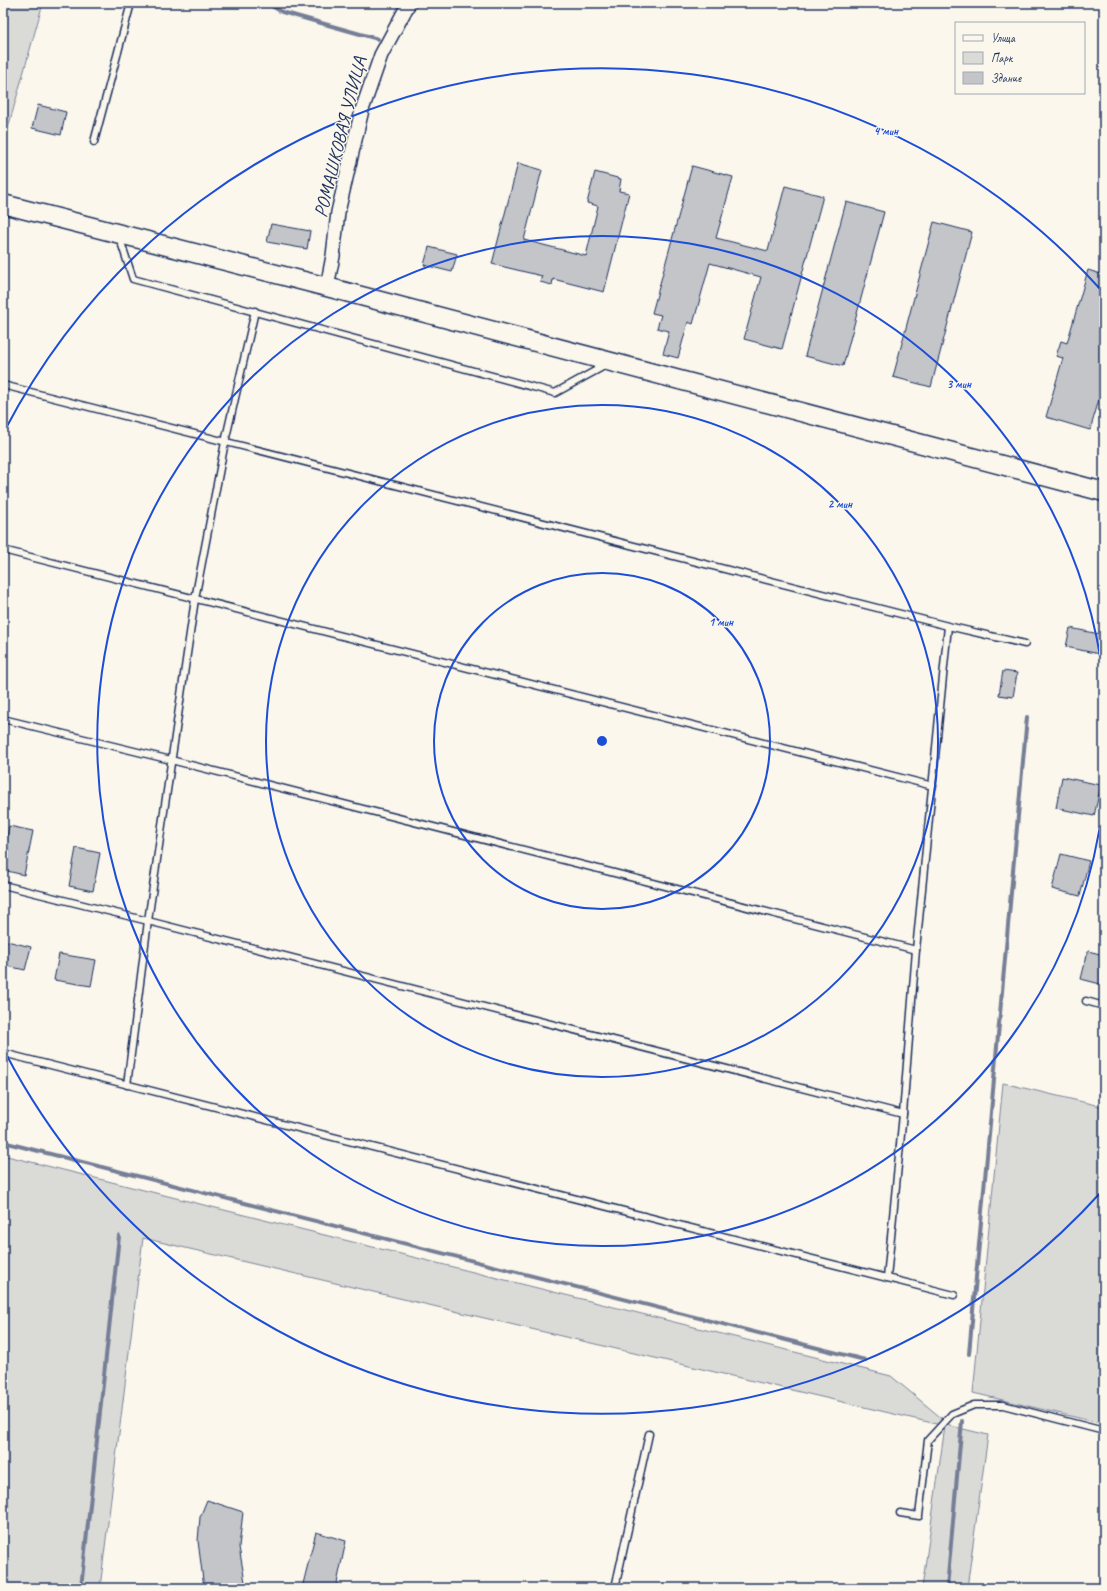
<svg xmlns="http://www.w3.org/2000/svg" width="1107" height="1591" viewBox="0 0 1107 1591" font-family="Caveat,sans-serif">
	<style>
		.green { fill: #dadad7; stroke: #7a849a }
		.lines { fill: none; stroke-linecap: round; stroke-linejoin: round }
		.stream { stroke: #747e96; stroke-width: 4 }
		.building { fill: #c3c5c9; stroke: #1b2f5e }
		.lane-casing { stroke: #1b2f5e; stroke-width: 9 }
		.street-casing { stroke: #1b2f5e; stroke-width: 16 }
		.secondary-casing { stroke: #1b2f5e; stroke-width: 21 }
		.lane { stroke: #fbf7ec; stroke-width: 6 }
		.street { stroke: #fbf7ec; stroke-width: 13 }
		.secondary { stroke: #fbf7ec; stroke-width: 18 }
		.ring { fill: none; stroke: #1d4ed8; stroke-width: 2 }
		.labels { text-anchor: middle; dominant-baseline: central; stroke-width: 3; stroke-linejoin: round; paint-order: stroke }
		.street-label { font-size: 19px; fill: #1b2f5e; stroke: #fbf7ec }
		.centre { fill: #1d4ed8; stroke: #fbf7ec; stroke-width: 2 }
		.ring-label { font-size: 12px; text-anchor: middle; font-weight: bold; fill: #1d4ed8; stroke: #fbf7ec; stroke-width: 3; stroke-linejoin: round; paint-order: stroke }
	</style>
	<rect width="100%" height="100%" fill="#fbf7ec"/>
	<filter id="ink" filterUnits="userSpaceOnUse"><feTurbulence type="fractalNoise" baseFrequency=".025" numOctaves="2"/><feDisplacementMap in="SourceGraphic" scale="8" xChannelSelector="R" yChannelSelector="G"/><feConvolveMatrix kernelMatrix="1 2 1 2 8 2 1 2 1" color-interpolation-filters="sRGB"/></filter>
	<g filter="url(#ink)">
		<g class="green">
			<polygon points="3,3 43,3 3,146"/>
			<polygon points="1003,1083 1104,1107 1104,1424 973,1393"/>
			<polygon points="3,1155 891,1376 951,1426 988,1435 967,1588 922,1588 945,1426 143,1238 100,1588 3,1588"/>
		</g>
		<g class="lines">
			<g class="stream">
				<polyline points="267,3 282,12 378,39"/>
				<polyline points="3,1142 865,1360"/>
				<polyline points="969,1354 1027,717"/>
				<polyline points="81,1588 119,1236"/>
				<polyline points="947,1588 962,1421"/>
			</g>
		</g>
		<g class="building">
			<polygon points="38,105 66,112 61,135 32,128"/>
			<polygon points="518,163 542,170 524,240 586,256 598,206 587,203 595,172 621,179 619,191 629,193 604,292 553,279 552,285 540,282 542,276 492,264"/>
			<polygon points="692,166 733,177 716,238 768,251 785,186 823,196 782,349 744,339 761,277 710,263 693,324 688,322 678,358 663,354 669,331 657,328 661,315 652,313"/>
			<polygon points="846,202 884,212 843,366 805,356"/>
			<polygon points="934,222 972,232 931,387 893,377"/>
			<polygon points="271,224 310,231 307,249 267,242"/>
			<polygon points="429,247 457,254 452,272 424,265"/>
			<polygon points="1088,270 1104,275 1104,383 1090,430 1046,417 1063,358 1056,356 1061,341 1067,343"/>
			<polygon points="1070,628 1104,635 1104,655 1066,647"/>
			<polygon points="1003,671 1017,673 1013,697 999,695"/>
			<polygon points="1062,777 1101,785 1094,816 1056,808"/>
			<polygon points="9,826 33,831 24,875 3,870 3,857"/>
			<polygon points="76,848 100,853 93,891 69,886"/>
			<polygon points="1061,854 1089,861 1080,896 1052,889"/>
			<polygon points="3,940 31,947 25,970 3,965"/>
			<polygon points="1088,951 1104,955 1104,985 1081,979"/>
			<polygon points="59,954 96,960 91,986 54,980"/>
			<polygon points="207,1500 243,1512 239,1547 245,1582 243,1588 204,1588 198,1541 200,1517"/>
			<polygon points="316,1532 346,1541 336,1588 302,1588"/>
		</g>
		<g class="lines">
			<g class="lane-casing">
				<g id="lane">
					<polyline points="94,142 131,3"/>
					<polyline points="119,236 133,279 555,393 606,365"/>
					<polyline points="3,385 948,626 1025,644"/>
					<polyline points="3,550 933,786"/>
					<polyline points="3,719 171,760 916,950"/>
					<polyline points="3,885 148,921 903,1114"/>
					<polyline points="1086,1001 1104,1006"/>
					<polyline points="3,1053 954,1295"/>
					<polyline points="127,1085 148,921 195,599 225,442 255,311"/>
					<polyline points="887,1278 903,1114 916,950 948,626"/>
					<polyline points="900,1513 919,1516 928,1440 952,1414 974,1405 1003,1405 1104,1431"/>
					<polyline points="615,1588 649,1434"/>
				</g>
			</g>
			<g class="street-casing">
				<polyline id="street" points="327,287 333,256 338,212 362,110 381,55 409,3"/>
			</g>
			<g class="secondary-casing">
				<polyline id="secondary" points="3,204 327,287 1104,492"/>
			</g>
			<use href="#lane" class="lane"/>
			<use href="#street" class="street"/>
			<use href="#secondary" class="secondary"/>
		</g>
	</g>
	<g class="ring">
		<circle cx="602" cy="741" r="168"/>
		<circle cx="602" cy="741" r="336"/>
		<path d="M1104 798A505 505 0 1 1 1104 684"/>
		<path d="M1102 1191A673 673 0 0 1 5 1052M5 430A673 673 0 0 1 1102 291"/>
	</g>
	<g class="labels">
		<g class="street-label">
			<text transform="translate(340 137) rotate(-76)">РОМАШКОВАЯ УЛИЦА</text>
		</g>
	</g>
	<circle cx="602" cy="741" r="6" class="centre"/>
	<g class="ring-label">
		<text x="886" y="135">4 мин</text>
		<text x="959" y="388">3 мин</text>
		<text x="840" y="508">2 мин</text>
		<text x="721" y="626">1 мин</text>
	</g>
	<rect width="1107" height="1591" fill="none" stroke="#fbf7ec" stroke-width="16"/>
	<rect x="8" y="8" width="1091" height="1575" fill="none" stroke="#1b2f5e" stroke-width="1.5" filter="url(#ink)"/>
	<rect x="955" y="22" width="130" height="72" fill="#fbf7ec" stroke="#a1a7b3"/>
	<rect x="963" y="35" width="20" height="6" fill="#fbf7ec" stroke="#a1a7b3"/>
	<text x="991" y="42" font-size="12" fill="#1b2f5e">Улица</text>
	<rect x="963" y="52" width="20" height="12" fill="#dadad7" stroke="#a1a7b3"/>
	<text x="991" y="62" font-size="12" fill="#1b2f5e">Парк</text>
	<rect x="963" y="72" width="20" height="12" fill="#c3c5c9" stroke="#a1a7b3"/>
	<text x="991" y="82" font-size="12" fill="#1b2f5e">Здание</text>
</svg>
